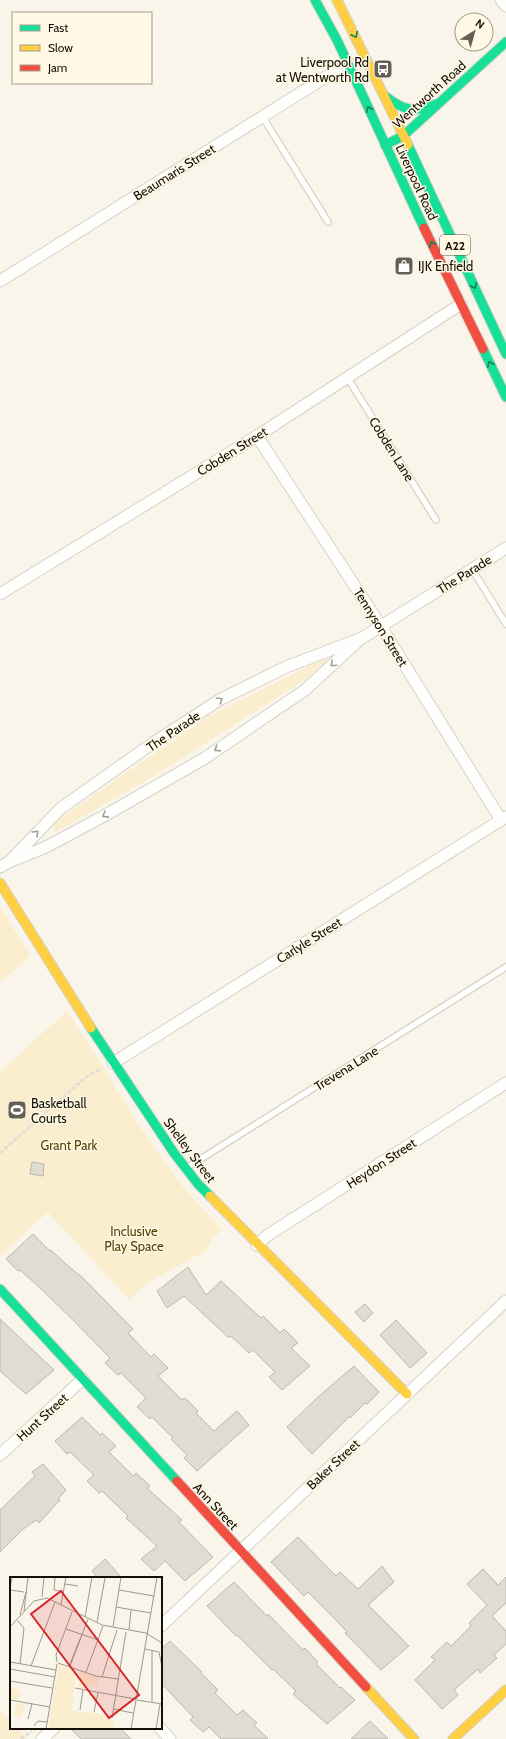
<svg xmlns="http://www.w3.org/2000/svg" width="506" height="1739" viewBox="0 0 506 1739" font-family="Cabin,sans-serif">
	<style>
		.green { fill: #faeecf }
		.building { fill: #e0dcd2; stroke: #bcb8ae }
		.lines { fill: none; stroke-linecap: round; stroke-linejoin: round }
		.lane-casing { stroke: #d5d1c6; stroke-width: 8 }
		.street-casing { stroke: #d5d1c6; stroke-width: 13 }
		.fast-casing { stroke: #d5d1c6; stroke-width: 11 }
		.slow-casing { stroke: #d5d1c6; stroke-width: 11 }
		.jam-casing { stroke: #d5d1c6; stroke-width: 11 }
		.path { stroke: #dedcd9; stroke-width: 2.5; stroke-dasharray: 4 2; stroke-linecap: butt }
		.lane { stroke: #fefefc; stroke-width: 5.5 }
		.street { stroke: #fefefc; stroke-width: 11 }
		.fast { stroke: #16e098; stroke-width: 9 }
		.slow { stroke: #ffcf43; stroke-width: 9 }
		.jam { stroke: #f24e42; stroke-width: 9 }
		.oneway { stroke: #158256 }
		.oneway2 { stroke: #a09f9a }
		.labels { text-anchor: middle; dominant-baseline: central; stroke-width: 3; stroke-linejoin: round; paint-order: stroke }
		.shield { fill: #fff8e5; stroke: #5a5649; stroke-width: 1 }
		.shield-label { font-size: 12px; font-weight: bold; fill: #141006 }
		.poi-label { font-size: 13px; fill: #141006; stroke: #fff8e5; text-anchor: start }
		.street-label { font-size: 13px; fill: #141006; stroke: #fff8e5 }
		.park-label { font-size: 13px; fill: #574406; stroke: #fff8e5 }
		.inset-road { fill: none; stroke: #9d998f; stroke-width: 1 }
		.view { fill: #d62828; fill-opacity: 0.15; stroke: #d62828; stroke-width: 2 }
		.inset-edge { fill: none; stroke: #141006; stroke-width: 2 }
	</style>
	<rect width="100%" height="100%" fill="#f9f5eb"/>
	<g class="green">
		<polygon points="329,656 326,661 306,679 151,778 54,833 53,823 211,715"/>
		<polygon points="0,907 30,955 0,983"/>
		<polygon points="67,1011 101,1063 139,1126 183,1187 222,1230 212,1239 206,1251 147,1283 129,1299 48,1212 0,1256 0,1072"/>
		<polygon points="0,1710 11,1722 11,1728 17,1728 28,1739 0,1739"/>
	</g>
	<g class="building">
		<polygon points="32,1162 44,1164 43,1176 30,1174"/>
		<polygon points="33,1234 50,1251 51,1250 67,1265 83,1278 133,1329 128,1333 151,1357 154,1354 168,1368 158,1376 182,1400 185,1398 198,1411 196,1413 214,1431 237,1411 249,1425 197,1471 184,1458 187,1455 171,1439 173,1438 152,1417 150,1419 137,1407 146,1398 121,1373 118,1375 105,1363 110,1358 74,1321 38,1286 20,1270 18,1271 6,1259"/>
		<polygon points="188,1267 206,1295 221,1281 261,1318 263,1316 280,1333 284,1329 298,1343 291,1348 310,1366 282,1390 269,1377 275,1372 253,1350 249,1353 231,1336 229,1338 184,1296 167,1308 157,1291"/>
		<polygon points="365,1304 373,1313 364,1322 355,1312"/>
		<polygon points="0,1319 54,1370 26,1394 0,1371"/>
		<polygon points="396,1320 427,1353 410,1368 380,1335"/>
		<polygon points="354,1366 379,1392 367,1404 365,1403 350,1418 349,1417 312,1454 287,1427 317,1398"/>
		<polygon points="82,1417 100,1435 102,1433 116,1446 109,1452 133,1476 136,1473 150,1486 147,1488 182,1520 179,1522 213,1557 185,1581 165,1561 154,1571 141,1559 157,1546 126,1518 128,1516 102,1491 99,1493 87,1481 94,1475 70,1452 67,1454 55,1441"/>
		<polygon points="43,1464 66,1490 58,1499 60,1500 39,1523 36,1520 22,1530 0,1552 0,1510 35,1476 32,1472"/>
		<polygon points="298,1537 336,1576 340,1572 358,1589 382,1566 394,1582 368,1605 409,1646 381,1670 345,1633 347,1632 331,1615 308,1592 304,1596 271,1562"/>
		<polygon points="105,1559 122,1578 98,1578 92,1571"/>
		<polygon points="483,1569 498,1585 506,1577 506,1603 492,1616 506,1631 506,1644 494,1655 497,1658 480,1673 478,1669 454,1690 458,1695 442,1709 415,1680 435,1660 431,1657 447,1642 451,1646 471,1626 469,1623 487,1605 467,1584"/>
		<polygon points="234,1582 267,1616 268,1614 303,1650 305,1648 318,1662 316,1664 340,1688 341,1687 355,1700 327,1724 293,1694 296,1691 273,1669 272,1670 237,1635 236,1636 207,1606"/>
		<polygon points="170,1641 202,1672 201,1673 218,1690 215,1693 237,1715 243,1710 257,1723 254,1725 268,1739 221,1739 209,1727 203,1732 190,1720 193,1717 161,1683 161,1649"/>
		<polygon points="370,1721 388,1739 351,1739"/>
		<polygon points="70,1728 120,1728 131,1739 81,1739"/>
	</g>
	<g class="lines">
		<g class="lane-casing">
			<g id="lane">
				<polyline points="262,116 328,222"/>
				<polyline points="347,377 436,520"/>
				<polyline points="472,569 506,624"/>
				<polyline points="188,1167 506,967"/>
			</g>
		</g>
		<g class="street-casing">
			<g id="street">
				<polyline points="501,0 506,6"/>
				<polyline points="0,281 348,63"/>
				<polyline points="257,436 375,617 501,820"/>
				<polyline points="0,594 257,436 461,304"/>
				<polyline points="9,862 61,808 153,743 221,699 286,667 362,638 506,548"/>
				<polyline points="0,867 9,862 46,847 104,816 205,758 305,690 357,642"/>
				<polyline points="113,1063 506,817"/>
				<polyline points="257,1245 268,1235 506,1083"/>
				<polyline points="0,1455 83,1379"/>
				<polyline points="161,1626 506,1301"/>
				<polyline points="160,1728 170,1739"/>
				<polyline points="42,1739 54,1728"/>
			</g>
		</g>
		<g class="fast-casing">
			<g id="fast">
				<polyline points="315,0 337,40 424,228"/>
				<path d="M385 96C403 110 414 114 436 104"/>
				<polyline points="385,145 403,136 506,42"/>
				<polyline points="408,145 506,354"/>
				<polyline points="483,349 506,397"/>
				<polyline points="91,1028 174,1153 198,1184 210,1196"/>
				<polyline points="0,1289 177,1481"/>
			</g>
		</g>
		<g class="slow-casing">
			<g id="slow">
				<polyline points="337,0 408,145"/>
				<polyline points="0,883 91,1028"/>
				<polyline points="210,1196 407,1394"/>
				<polyline points="366,1687 414,1739"/>
				<polyline points="453,1739 506,1690"/>
			</g>
		</g>
		<g class="jam-casing">
			<g id="jam">
				<polyline points="424,228 483,349"/>
				<polyline points="177,1481 366,1687"/>
			</g>
		</g>
		<g class="path">
			<polyline points="0,1153 86,1077 101,1069"/>
			<polyline points="21,1739 32,1731"/>
		</g>
		<use href="#lane" class="lane"/>
		<use href="#street" class="street"/>
		<use href="#fast" class="fast"/>
		<use href="#slow" class="slow"/>
		<use href="#jam" class="jam"/>
	</g>
	<defs><path id="oneway-chevron" d="M-2-3.5L2.5 0L-2 3.5" fill="none" stroke-width="1.6" stroke-linecap="round" stroke-linejoin="round"/></defs>
	<g class="oneway">
		<use href="#oneway-chevron" transform="translate(355 35) rotate(64)"/>
		<use href="#oneway-chevron" transform="translate(369 109) rotate(-114)"/>
		<use href="#oneway-chevron" transform="translate(432 244) rotate(-116)"/>
		<use href="#oneway-chevron" transform="translate(474 286) rotate(65)"/>
		<use href="#oneway-chevron" transform="translate(490 364) rotate(-116)"/>
	</g>
	<g class="oneway2">
		<use href="#oneway-chevron" transform="translate(333 664) rotate(137)"/>
		<use href="#oneway-chevron" transform="translate(220 700) rotate(-31)"/>
		<use href="#oneway-chevron" transform="translate(217 749) rotate(146)"/>
		<use href="#oneway-chevron" transform="translate(105 815) rotate(151)"/>
		<use href="#oneway-chevron" transform="translate(36 833) rotate(-45)"/>
	</g>
	<defs>
		<g id="bus-square" transform="scale(1)"><rect x="-9" y="-9" width="18" height="18" rx="4" fill="#646056" stroke="#fff8e5"/><path d="M-5-6H5V4H4V6H2V4H-2V6H-4V4H-5ZM-3.5-4V0h7V-4ZM-3.5 1.2v1.5H-2V1.2ZM2 1.2v1.5H3.5V1.2Z" fill="#fff"/></g>
		<g id="shop-square" transform="scale(1)"><rect x="-9" y="-9" width="18" height="18" rx="4" fill="#646056" stroke="#fff8e5"/><path d="M-5-2.5h2.3a2.7 3.5 0 0 1 5.4 0H5L5.5 6h-11ZM-1.5-2.5h3a1.5 2.3 0 0 0-3 0Z" fill="#fff"/></g>
		<g id="stadium-square" transform="scale(1)"><rect x="-9" y="-9" width="18" height="18" rx="4" fill="#646056" stroke="#fff8e5"/><path d="M0-5a6.5 5 0 1 0 0 10a6.5 5 0 1 0 0-10ZM-3.5-1.8h7v3.6h-7Z" fill="#fff"/></g>
	</defs>
	<g fill-rule="evenodd">
		<use href="#bus-square" x="383" y="69"/>
		<use href="#shop-square" x="404" y="266"/>
		<use href="#stadium-square" x="17" y="1110"/>
	</g>
	<g class="labels">
		<rect class="shield" x="440" y="235" width="30" height="20" rx="3"/>
		<g class="shield-label">
			<text x="455" y="245">A22</text>
		</g>
		<g class="poi-label">
			<text x="369" y="62" text-anchor="end">Liverpool Rd<tspan x="369" dy="15">at Wentworth Rd</tspan></text>
			<text x="418" y="266">IJK Enfield</text>
			<text x="31" y="1103">Basketball<tspan x="31" dy="15">Courts</tspan></text>
		</g>
		<g class="street-label">
			<text transform="translate(429 94) rotate(-42)">Wentworth Road</text>
			<text transform="translate(174 172) rotate(-32)">Beaumaris Street</text>
			<text transform="translate(417 182) rotate(65)">Liverpool Road</text>
			<text transform="translate(392 449) rotate(58)">Cobden Lane</text>
			<text transform="translate(232 451) rotate(-32)">Cobden Street</text>
			<text transform="translate(464 574) rotate(-32)">The Parade</text>
			<text transform="translate(381 627) rotate(58)">Tennyson Street</text>
			<text transform="translate(173 731) rotate(-34)">The Parade</text>
			<text transform="translate(309 940) rotate(-32)">Carlyle Street</text>
			<text transform="translate(346 1068) rotate(-32)">Trevena Lane</text>
			<text transform="translate(190 1150) rotate(53)">Shelley Street</text>
			<text transform="translate(381 1163) rotate(-33)">Heydon Street</text>
			<text transform="translate(42 1417) rotate(-42)">Hunt Street</text>
			<text transform="translate(333 1464) rotate(-43)">Baker Street</text>
			<text transform="translate(216 1506) rotate(47)">Ann Street</text>
		</g>
		<g class="park-label">
			<text x="69" y="1145">Grant Park</text>
			<text x="134" y="1231">Inclusive<tspan x="134" dy="15">Play Space</tspan></text>
		</g>
	</g>
	<g transform="translate(10 1577)">
		<rect width="152" height="152" fill="#f9f5eb"/>
		<path d="M49 88 66 93 62 133 101 139 100 143 104 144 103 152H38ZM71 94 90 100 87 109 79 107 77 113 68 111ZM-0.5 117a5.5 5.5 0 1 1 11 0a5.5 5.5 0 1 1-11 0ZM6 126 14 127 12 140 4 139Z" fill="#faeecf"/>
		<path class="inset-road" d="M45 1 44 13 54 15M55 7 68 9M0 12 2 0M0 13 14 15M109 13 144 19M32 20 34 0M51 28 56 0M106 30 141 36M14 34 18 0M10 38 16 15M75 40 82 0M8 44 14 51 10 87M87 45 95 1M0 50 24 24 37 21 92 48 136 56 152 66M103 50 111 0M56 52 88 63M119 53 121 33M135 72 149 75 152 90M0 85 46 93M47 85 46 78 62 35M48 86 86 99 108 102M60 87 71 60M21 89 45 25M60 89 78 42M0 92 45 100M76 95 93 49M92 100 107 53M0 104 42 111M65 111 125 122M0 123 40 130M127 123 152 127M142 125V74M103 132 123 136M70 133 73 113M84 135 88 116M102 141 116 55M18 142 22 127M24 149 28 144 37 145M36 152 47 87M121 152 147 0M146 152 150 127"/>
		<path class="view" d="M51 14 129 118 99 141 21 37Z"/>
		<rect width="152" height="152" class="inset-edge"/>
	</g>
	<rect x="12" y="12" width="140" height="72" fill="#fff8e5" stroke="#a19b8c"/>
	<rect x="20" y="25" width="20" height="6" fill="#16e098" stroke="#a19b8c"/>
	<text x="48" y="32" font-size="12" fill="#141006">Fast</text>
	<rect x="20" y="45" width="20" height="6" fill="#ffcf43" stroke="#a19b8c"/>
	<text x="48" y="52" font-size="12" fill="#141006">Slow</text>
	<rect x="20" y="65" width="20" height="6" fill="#f24e42" stroke="#a19b8c"/>
	<text x="48" y="72" font-size="12" fill="#141006">Jam</text>
	<g transform="translate(474 32) rotate(37)"><circle r="19" fill="#fff8e5" stroke="#a19b8c"/>
	<path d="M0-3L7 15L0 10L-7 15Z" fill="#646056"/>
	<text y="-6" font-size="11" font-weight="bold" text-anchor="middle" fill="#141006">N</text>
	</g>
</svg>
